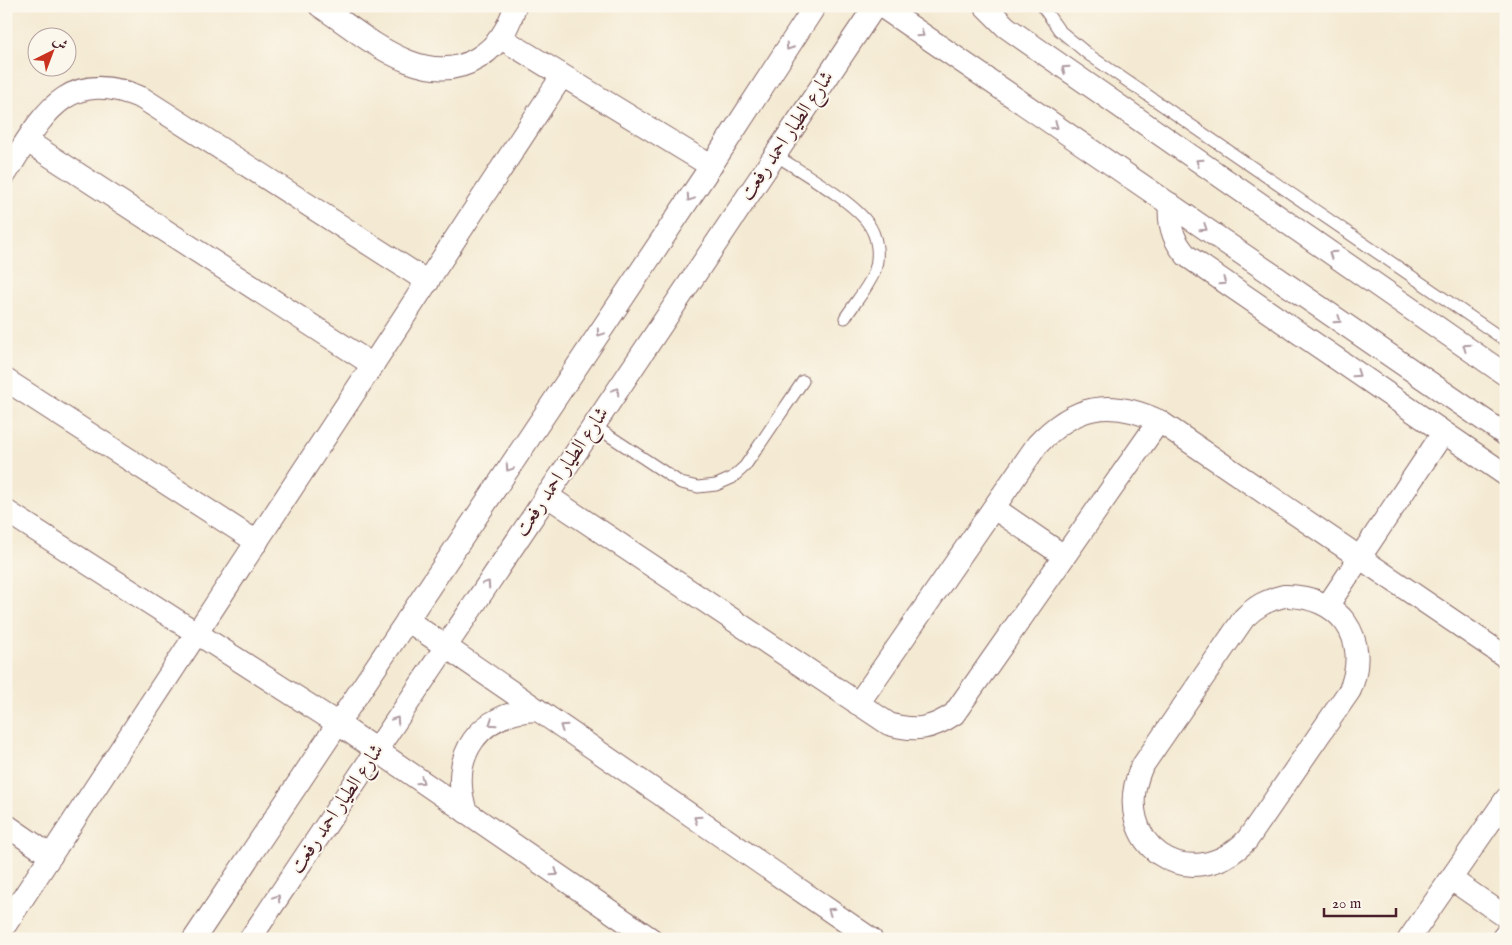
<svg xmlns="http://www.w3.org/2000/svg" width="1512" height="945" viewBox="0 0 1512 945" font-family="'IM FELL English',Amiri,serif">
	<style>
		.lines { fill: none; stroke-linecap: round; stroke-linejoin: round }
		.service-casing { stroke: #866666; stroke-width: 13 }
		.minor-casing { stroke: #866666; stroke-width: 24 }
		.service { stroke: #fff; stroke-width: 11 }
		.minor { stroke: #fff; stroke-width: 22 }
		.oneway { stroke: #ae9aa0 }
		.labels { text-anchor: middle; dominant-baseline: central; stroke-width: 4; stroke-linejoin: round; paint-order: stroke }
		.street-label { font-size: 20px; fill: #4a1f2b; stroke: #fbf7ec }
	</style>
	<rect width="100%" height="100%" fill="#fbf7ec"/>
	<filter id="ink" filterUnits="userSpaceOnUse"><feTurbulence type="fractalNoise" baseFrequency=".02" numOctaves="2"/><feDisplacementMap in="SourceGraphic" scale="10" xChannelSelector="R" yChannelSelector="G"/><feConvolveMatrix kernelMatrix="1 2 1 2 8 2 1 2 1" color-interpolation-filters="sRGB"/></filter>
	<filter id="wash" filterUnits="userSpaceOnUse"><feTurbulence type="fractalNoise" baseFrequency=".0096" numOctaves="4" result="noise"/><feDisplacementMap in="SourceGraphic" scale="20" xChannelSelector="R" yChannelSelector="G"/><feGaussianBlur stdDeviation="1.12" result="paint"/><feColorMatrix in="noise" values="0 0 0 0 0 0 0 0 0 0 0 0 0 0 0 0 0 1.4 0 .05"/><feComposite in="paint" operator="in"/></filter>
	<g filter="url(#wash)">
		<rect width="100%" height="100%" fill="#f4ead3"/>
	</g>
	<g filter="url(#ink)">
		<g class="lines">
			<g class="service-casing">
				<g id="service">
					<polyline points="1042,6 1059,30 1089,55 1506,341"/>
					<path d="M774 154C798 170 851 200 867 222 878 236 880 257 874 273 867 289 854 304 845 318"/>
					<polyline points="593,425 681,483 698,487 716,485 732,478 745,466 803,381"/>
				</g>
			</g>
			<g class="minor-casing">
				<g id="minor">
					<path d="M320 6C364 35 424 92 478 58 498 46 509 28 515 6"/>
					<polyline points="881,6 1506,435"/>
					<polyline points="985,6 1006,27 1506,375"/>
					<polyline points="501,38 711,166"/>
					<polyline points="27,141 373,365"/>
					<path d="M6 173C42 117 65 65 142 98L428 282"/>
					<path d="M1170 204C1168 225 1173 241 1187 256L1506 475"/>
					<polyline points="6,380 257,542"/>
					<path d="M546 495 889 724C915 732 932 729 954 714L1159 421"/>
					<polyline points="994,508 1064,556"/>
					<polyline points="6,511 337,723 651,939"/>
					<path d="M1284 596C1340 595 1371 638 1350 690L1247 840C1189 899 1109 844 1141 768L1244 618C1256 606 1267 600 1284 596Z"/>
					<polyline points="1328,605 1443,433"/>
					<polyline points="407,620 871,939"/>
					<path d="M858 704 1037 445C1074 405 1110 398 1159 421L1506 657"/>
					<path d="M466 812C448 755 479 712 538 710"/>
					<polyline points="6,825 51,856"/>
					<polyline points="1451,879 1506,917"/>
					<polyline points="6,924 562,76"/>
					<polyline points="194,939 711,166 815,6"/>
					<polyline points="250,939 875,6"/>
					<polyline points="1409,939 1506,799"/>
					<polyline points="1502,939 1506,934"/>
				</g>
			</g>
			<use href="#service" class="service"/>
			<use href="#minor" class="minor"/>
		</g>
		<defs><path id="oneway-chevron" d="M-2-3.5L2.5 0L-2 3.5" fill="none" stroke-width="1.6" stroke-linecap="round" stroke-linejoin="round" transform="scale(1.25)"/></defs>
		<g class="oneway">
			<use href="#oneway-chevron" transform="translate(921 34) rotate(34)"/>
			<use href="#oneway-chevron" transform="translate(789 47) rotate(123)"/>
			<use href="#oneway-chevron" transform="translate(1065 69) rotate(-145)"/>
			<use href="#oneway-chevron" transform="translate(1055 126) rotate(34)"/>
			<use href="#oneway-chevron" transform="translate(1199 162) rotate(-145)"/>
			<use href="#oneway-chevron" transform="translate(690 198) rotate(124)"/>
			<use href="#oneway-chevron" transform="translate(1204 228) rotate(34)"/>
			<use href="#oneway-chevron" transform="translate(1332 254) rotate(-145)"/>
			<use href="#oneway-chevron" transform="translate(1223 282) rotate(34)"/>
			<use href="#oneway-chevron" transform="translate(1338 320) rotate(34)"/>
			<use href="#oneway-chevron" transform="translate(600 333) rotate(124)"/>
			<use href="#oneway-chevron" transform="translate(1466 347) rotate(-145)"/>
			<use href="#oneway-chevron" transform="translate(1357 374) rotate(34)"/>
			<use href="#oneway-chevron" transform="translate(616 391) rotate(-56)"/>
			<use href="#oneway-chevron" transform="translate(509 468) rotate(124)"/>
			<use href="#oneway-chevron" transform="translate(487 584) rotate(-56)"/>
			<use href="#oneway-chevron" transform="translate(396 720) rotate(-56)"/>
			<use href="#oneway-chevron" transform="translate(492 723) rotate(146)"/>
			<use href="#oneway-chevron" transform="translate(563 727) rotate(-146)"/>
			<use href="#oneway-chevron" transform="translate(421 781) rotate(35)"/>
			<use href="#oneway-chevron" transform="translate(697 819) rotate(-146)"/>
			<use href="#oneway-chevron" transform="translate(555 873) rotate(34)"/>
			<use href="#oneway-chevron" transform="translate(277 898) rotate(-56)"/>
			<use href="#oneway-chevron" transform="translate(831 911) rotate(-146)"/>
		</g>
	</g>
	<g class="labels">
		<g class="street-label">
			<text transform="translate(787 136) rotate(-56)">شارع الطيار احمد رفعت</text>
			<text transform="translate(562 472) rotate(-56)">شارع الطيار احمد رفعت</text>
			<text transform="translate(337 809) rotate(-56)">شارع الطيار احمد رفعت</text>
		</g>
	</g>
	<rect width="1512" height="945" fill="none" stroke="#fbf7ec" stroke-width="25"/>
	<g transform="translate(52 52) rotate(42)"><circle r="24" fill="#fbf7ec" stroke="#b4a19f"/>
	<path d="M0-4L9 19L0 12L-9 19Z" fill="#c8321e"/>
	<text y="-8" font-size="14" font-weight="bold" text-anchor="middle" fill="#4a1f2b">ش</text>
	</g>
	<path d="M1324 908v8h72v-8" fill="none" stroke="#4a1f2b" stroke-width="2.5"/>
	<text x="1332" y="908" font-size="15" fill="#4a1f2b" stroke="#fbf7ec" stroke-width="4" paint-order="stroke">20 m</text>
</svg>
